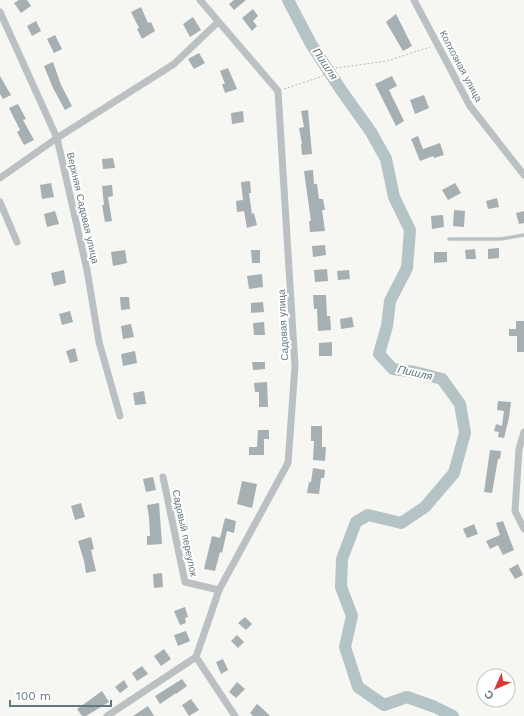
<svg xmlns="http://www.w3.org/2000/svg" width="524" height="716" viewBox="0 0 524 716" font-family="'Work Sans',sans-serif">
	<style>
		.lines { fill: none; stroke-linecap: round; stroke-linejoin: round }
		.river { stroke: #b4c3c5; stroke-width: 12 }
		.building { fill: #a6afb2 }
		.path { stroke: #b6babc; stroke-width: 1; stroke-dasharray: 2 2; stroke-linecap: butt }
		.service { stroke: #bbc1c3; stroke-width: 3.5 }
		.minor { stroke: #bbc1c3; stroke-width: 7 }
		.labels { text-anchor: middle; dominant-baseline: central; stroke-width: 4; stroke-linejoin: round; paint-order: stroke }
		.street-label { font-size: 10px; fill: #64777c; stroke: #fff }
		.water-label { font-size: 11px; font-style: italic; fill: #5e7678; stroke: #fff }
	</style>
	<rect width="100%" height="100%" fill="#f6f6f3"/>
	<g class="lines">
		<polyline class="river" points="288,0 311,44 341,90 371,132 386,159 394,197 410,230 407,268 390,301 387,326 379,354 393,369 415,372 442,379 460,404 465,433 454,473 425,507 401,523 368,515 356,522 342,559 341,587 352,616 345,647 358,687 384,705 407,697 435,707 453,716"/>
	</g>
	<g class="building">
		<polygon points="19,0 27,0 31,6 21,13 14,3"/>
		<polygon points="234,0 246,0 234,10 229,4"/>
		<polygon points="141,7 148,23 151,22 155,31 142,39 137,29 139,28 131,12"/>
		<polygon points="253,9 258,16 253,21 257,26 252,31 242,18"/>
		<polygon points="396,14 412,46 403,51 386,22"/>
		<polygon points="193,17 201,30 190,37 183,24"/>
		<polygon points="36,21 41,31 32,36 27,26"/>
		<polygon points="55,35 62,49 54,53 47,39"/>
		<polygon points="199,53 205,63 194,69 188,59"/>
		<polygon points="53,62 61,85 72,106 65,110 53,88 44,66"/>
		<polygon points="228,68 237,89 225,93 222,84 225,84 220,71"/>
		<polygon points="0,76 11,95 3,99 0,94"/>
		<polygon points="392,76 397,86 389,90 404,121 396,126 375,84"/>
		<polygon points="424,95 429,108 415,114 410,100"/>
		<polygon points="18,104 26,119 23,120 34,140 24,145 17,132 20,130 9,108"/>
		<polygon points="308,110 312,154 302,155 301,144 302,144 299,128 304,127 301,111"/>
		<polygon points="243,111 244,122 232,124 231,113"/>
		<polygon points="418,136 423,149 440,143 444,155 434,158 433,156 420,161 411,139"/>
		<polygon points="113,158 115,168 103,169 102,159"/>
		<polygon points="313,170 314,184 317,184 319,199 323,199 325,210 322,210 325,231 310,232 309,221 311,221 304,171"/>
		<polygon points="250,181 251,193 249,193 252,214 254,213 257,225 247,228 244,211 237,212 236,201 243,200 241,182"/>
		<polygon points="51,183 54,197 42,199 40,185"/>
		<polygon points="455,183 461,193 448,200 442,190"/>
		<polygon points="112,185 113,196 108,197 112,221 105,222 102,205 104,205 102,186"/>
		<polygon points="497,198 499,207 488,209 486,201"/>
		<polygon points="454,210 465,211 464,227 453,226"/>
		<polygon points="55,211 59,224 47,227 44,214"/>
		<polygon points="524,211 524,223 519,224 516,213"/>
		<polygon points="443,215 444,227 432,229 431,216"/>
		<polygon points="325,245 326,255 313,257 312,246"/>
		<polygon points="499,248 499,258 488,259 488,249"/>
		<polygon points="475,249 476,259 466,259 465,250"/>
		<polygon points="125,250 127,263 113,266 111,252"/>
		<polygon points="251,250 260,250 260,263 252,263"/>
		<polygon points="434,252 447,252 447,262 434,263"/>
		<polygon points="327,269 328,281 315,282 314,270"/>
		<polygon points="64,270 66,283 54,286 51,273"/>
		<polygon points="349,270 350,279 338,280 337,271"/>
		<polygon points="262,274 263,287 249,289 247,276"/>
		<polygon points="313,295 326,295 327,316 330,316 331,330 318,331 317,309 314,309"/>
		<polygon points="120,297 129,297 130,309 121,310"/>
		<polygon points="263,302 264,312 251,313 251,303"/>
		<polygon points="70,311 73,322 62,325 59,314"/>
		<polygon points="352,317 354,327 341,329 340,319"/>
		<polygon points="516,321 524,321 524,352 517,352 517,336 509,336 509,329 516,329"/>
		<polygon points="264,322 265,335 254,335 253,323"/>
		<polygon points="131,324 134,337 123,339 121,326"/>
		<polygon points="332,342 332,356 319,356 319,343"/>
		<polygon points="75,348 78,361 70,363 66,351"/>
		<polygon points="135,351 137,363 123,366 121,354"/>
		<polygon points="252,362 265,362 265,369 253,370"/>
		<polygon points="267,382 268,407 259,407 259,392 255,392 254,383"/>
		<polygon points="144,391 146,404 135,405 133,393"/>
		<polygon points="498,401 511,402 509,418 504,438 498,437 499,432 494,431 496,424 502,426 504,411 497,410"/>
		<polygon points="311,426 322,426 322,447 326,447 325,461 313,460 314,441 311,441"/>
		<polygon points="258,430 269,430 269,439 264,439 264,455 249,455 249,447 257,447"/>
		<polygon points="490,450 501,451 500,459 498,459 492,493 484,492"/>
		<polygon points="313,468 325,470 324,478 321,478 319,494 307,493 309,482 311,482"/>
		<polygon points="153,477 156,490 146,492 143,479"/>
		<polygon points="242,481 257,484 252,508 237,504"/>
		<polygon points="81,503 85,517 75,520 71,506"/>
		<polygon points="159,503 162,544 147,545 147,536 150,536 149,517 147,505"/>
		<polygon points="225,518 236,521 234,533 227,531 222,553 220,552 215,571 204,569 212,536 220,538"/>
		<polygon points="503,521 514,550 503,555 498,545 490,549 486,541 500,535 496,523"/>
		<polygon points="474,524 478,534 467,538 463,529"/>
		<polygon points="91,537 94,549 91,550 96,571 86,573 84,561 78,541"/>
		<polygon points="518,564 523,575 515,579 509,569"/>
		<polygon points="162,573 163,587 154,588 153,574"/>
		<polygon points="185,607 188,617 185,618 186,623 180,625 174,611"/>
		<polygon points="245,617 252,624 246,630 238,623"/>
		<polygon points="186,631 190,641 178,646 174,635"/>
		<polygon points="237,635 244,642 238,648 231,641"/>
		<polygon points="164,649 171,659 161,666 154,656"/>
		<polygon points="223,659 228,670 221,674 216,662"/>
		<polygon points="142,666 148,674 137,681 132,673"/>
		<polygon points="182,679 187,686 176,694 176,693 160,704 155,696"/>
		<polygon points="124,680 128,687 120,693 115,687"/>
		<polygon points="237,682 245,689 236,698 229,692"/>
		<polygon points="102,691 109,702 86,716 82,716 77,709"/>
		<polygon points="191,699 199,710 189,716 182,705"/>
		<polygon points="257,704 263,709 270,716 253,716 250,713"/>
		<polygon points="148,706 154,716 133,716"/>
	</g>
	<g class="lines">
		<polyline class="path" points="284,89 320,77 336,68 387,61 430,47"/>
		<polyline class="service" points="449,239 501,239 524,235"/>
		<g class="minor">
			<polyline points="414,0 470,106 524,175"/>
			<polyline points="0,12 57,138 87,270 99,342 120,416"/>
			<polyline points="0,178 57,138 174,64 218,22"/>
			<polyline points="0,202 17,242"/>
			<polyline points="524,432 519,449 515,511 524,529"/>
			<polyline points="163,477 185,582 219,590"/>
			<polyline points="196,657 219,590 288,463 295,366 278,91 200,0"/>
			<polyline points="196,657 235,716"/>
			<polyline points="107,716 196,657"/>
		</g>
	</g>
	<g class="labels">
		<g class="street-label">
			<text transform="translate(461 66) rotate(62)">Колхозная улица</text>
			<text transform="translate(83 208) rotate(77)">Верхняя Садовая улица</text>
			<text transform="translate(283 325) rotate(-93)">Садовая улица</text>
			<text transform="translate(185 533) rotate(78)">Садовый переулок</text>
		</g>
		<g class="water-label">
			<text transform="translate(325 64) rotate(56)">Пишля</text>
			<text transform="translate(415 373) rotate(13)">Пишля</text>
		</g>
	</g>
	<g transform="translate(496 688) rotate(225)"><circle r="19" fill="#ffffff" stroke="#c1c9cb"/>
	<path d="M0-3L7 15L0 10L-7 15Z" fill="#d53835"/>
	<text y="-6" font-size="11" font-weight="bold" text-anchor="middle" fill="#64777c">С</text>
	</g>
	<path d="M10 700v6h101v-6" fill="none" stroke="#64777c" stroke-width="2"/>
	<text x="16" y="700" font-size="12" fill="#64777c" stroke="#ffffff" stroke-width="3" paint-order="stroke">100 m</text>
</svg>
